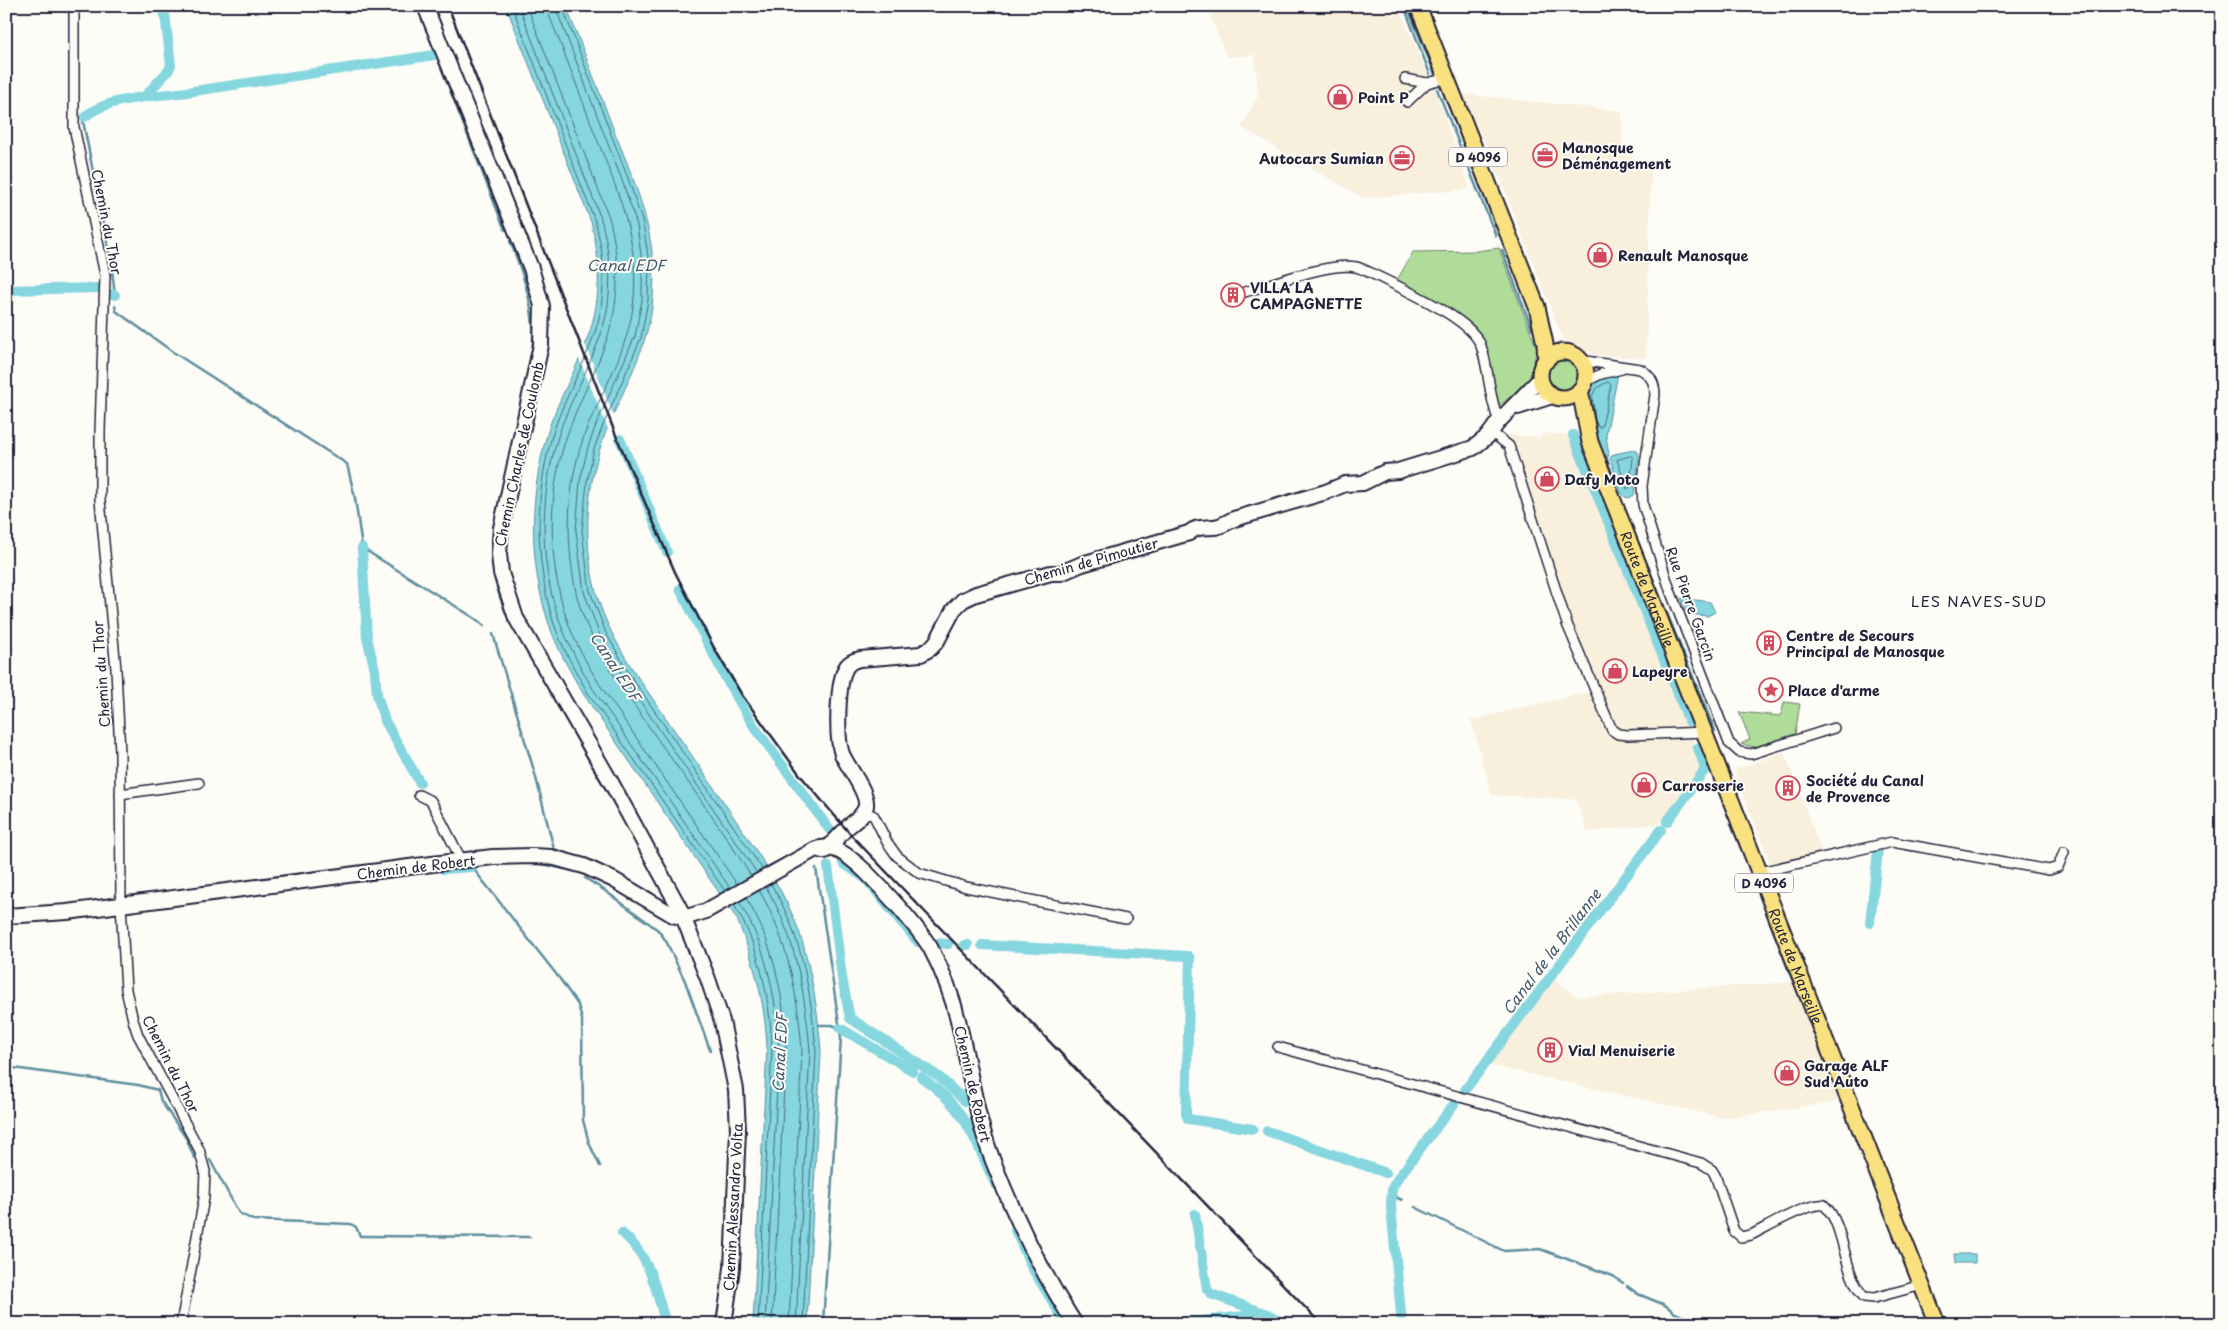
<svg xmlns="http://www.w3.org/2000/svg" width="2228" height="1330" viewBox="0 0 2228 1330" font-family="'Playpen Sans',sans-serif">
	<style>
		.built { fill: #f8efdd }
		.green { fill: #b0dc9a; stroke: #697f6a }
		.water { fill: #85d6de; stroke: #5d8e9d }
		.pier { fill: #fdfcf7 }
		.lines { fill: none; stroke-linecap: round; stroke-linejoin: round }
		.shore { stroke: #4a6a7c; stroke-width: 1 }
		.stream { stroke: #5d8e9d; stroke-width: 2.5 }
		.canal { stroke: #85d6de; stroke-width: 10 }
		.street-casing { stroke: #22223b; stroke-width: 12 }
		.secondary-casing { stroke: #22223b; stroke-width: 18 }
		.primary-casing { stroke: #22223b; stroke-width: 19 }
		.street { stroke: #fdfcf7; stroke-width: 9 }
		.secondary { stroke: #fdfcf7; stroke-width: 14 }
		.primary { stroke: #fae180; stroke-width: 15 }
		.rail { stroke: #22223b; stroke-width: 2.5 }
		.labels { text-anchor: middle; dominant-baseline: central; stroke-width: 4; stroke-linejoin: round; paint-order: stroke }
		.shield { fill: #fdfcf7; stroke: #646373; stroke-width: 1 }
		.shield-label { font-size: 12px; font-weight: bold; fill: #22223b }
		.poi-label { font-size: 14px; font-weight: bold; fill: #22223b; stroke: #fdfcf7; text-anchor: start }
		.street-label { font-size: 14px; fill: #22223b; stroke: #fdfcf7 }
		.water-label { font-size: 15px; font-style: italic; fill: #40586c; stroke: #fdfcf7 }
		.neighbourhood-label { font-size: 15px; letter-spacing: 1px; fill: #22223b; stroke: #fdfcf7 }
	</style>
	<rect width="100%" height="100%" fill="#fdfcf7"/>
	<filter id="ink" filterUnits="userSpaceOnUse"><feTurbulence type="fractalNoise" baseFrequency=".02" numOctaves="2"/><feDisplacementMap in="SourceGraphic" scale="10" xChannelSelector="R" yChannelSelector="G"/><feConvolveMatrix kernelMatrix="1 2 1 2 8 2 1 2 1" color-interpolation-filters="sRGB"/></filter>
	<g filter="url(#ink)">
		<g class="built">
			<polygon points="1206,6 1398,6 1436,93 1470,189 1363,198 1241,127 1258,96 1255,55 1227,57"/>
			<polygon points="1463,94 1622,111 1622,153 1651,166 1646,358 1594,355 1566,342 1562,336 1501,181"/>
			<polygon points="1543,433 1571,435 1687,721 1703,767 1663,823 1587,832 1577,801 1573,799 1492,795 1471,720 1597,690 1564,604 1533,507 1506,435 1541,437"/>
			<polygon points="1784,752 1822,852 1771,866 1734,770"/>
			<polygon points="1553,980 1579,997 1792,982 1842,1101 1724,1118 1489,1065"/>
		</g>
		<g class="green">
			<polygon points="1499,248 1537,349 1529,382 1499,406 1494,391 1485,342 1475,327 1464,318 1396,282 1413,252 1477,251"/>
			<circle cx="1563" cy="375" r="16"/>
			<polygon points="1784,702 1800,704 1795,734 1754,747 1741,744 1750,739 1739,712 1781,716"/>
		</g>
		<g class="water">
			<path d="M506 6H566C582 47 598 88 613 128 636 185 658 235 653 298 649 346 624 388 606 431 587 481 582 536 595 588 607 637 640 680 668 721 692 756 716 790 739 825 762 859 786 894 800 934 812 972 818 1011 821 1051L807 1324H753L767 1048C765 1001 754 962 737 919L584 695C571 673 557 649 549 624 527 559 529 487 551 422 564 387 586 353 594 316 601 285 599 253 591 222Z"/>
			<polygon points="1618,374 1606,435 1609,456 1605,458 1591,422 1588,391 1597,381"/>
			<polygon points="1634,450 1638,452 1639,456 1634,495 1629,498 1625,497 1621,493 1610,458 1614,454"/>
			<polygon points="1681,598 1710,602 1715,612 1708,616 1687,614"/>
			<polygon points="1954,1254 1975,1254 1975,1263 1955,1263"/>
		</g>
		<polygon class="pier" points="583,339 615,419 609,431 577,354"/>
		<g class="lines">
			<g class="shore">
				<path d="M512 6 595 221C604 252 606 286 599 318 590 355 569 389 556 424 534 488 534 557 553 621 561 646 575 670 588 693L725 891"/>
				<path d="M519 6 601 219C610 252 613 287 605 320 596 356 575 390 562 425 540 486 537 560 560 622 568 645 581 668 593 689L730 888"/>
				<path d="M527 6 609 217C618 251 620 287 612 322 603 358 583 392 570 427 547 488 547 556 566 617 574 641 587 664 600 685L737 884"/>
				<path d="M548 6 549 15C565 54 580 94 595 134 616 187 639 238 634 297 631 341 608 381 590 421 567 474 564 535 576 592 587 641 620 684 647 724 682 774 719 824 751 876"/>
				<polyline points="555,6 623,183 637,225 642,263 642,300 635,336 596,425 588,447 580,481 576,531 584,592 600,636 625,679 757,873"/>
				<polyline points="562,6 629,181 643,224 649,263 648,300 641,338 602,428 594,449 587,482 582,531 590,591 606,633 630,675 763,870"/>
				<polygon points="1608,382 1611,385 1602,426 1599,428 1595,420 1592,396 1597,388"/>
				<polygon points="1631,456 1633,458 1630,487 1627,489 1617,460"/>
				<path d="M771 884C802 934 811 993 816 1051L803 1324"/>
				<path d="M766 887C796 936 805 994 810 1051L796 1324"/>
				<path d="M759 890C788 939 798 996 802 1051L789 1324"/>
				<path d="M746 898C773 941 785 998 786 1049L772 1324"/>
				<path d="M739 902C766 944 777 999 779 1049L765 1324"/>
				<path d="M734 905C760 946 770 1000 772 1048L758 1324"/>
			</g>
			<g class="stream">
				<polyline points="417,6 505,230"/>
				<polyline points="1404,6 1430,74"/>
				<polyline points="1407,6 1436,77"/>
				<polyline points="1439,82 1499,234"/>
				<polyline points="1437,89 1496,236"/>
				<polyline points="85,117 83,121 111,262 115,295"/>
				<path d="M510 241C522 270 535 307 533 339 533 348 531 357 529 366"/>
				<polyline points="1502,250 1532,329"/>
				<polyline points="115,306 116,311 173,352 347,464 355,498 362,548 476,619 484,626"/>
				<polyline points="1606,456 1619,495 1715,731"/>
				<polyline points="1598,497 1603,496 1612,518"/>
				<path d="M493 538C488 567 498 594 509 621L629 830"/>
				<polyline points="493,634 535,774 554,849 583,859"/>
				<polyline points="1707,759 1728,816"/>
				<polyline points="1731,824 1754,880"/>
				<polyline points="589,861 615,873"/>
				<polyline points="538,863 573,871"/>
				<polyline points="472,867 560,979 578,1005 582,1019 583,1120 589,1143 600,1166"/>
				<polyline points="472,867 483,865"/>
				<polyline points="765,868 800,850"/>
				<polyline points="816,868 841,1037 823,1324"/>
				<polyline points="622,877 652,893"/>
				<polyline points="585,878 604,890 658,930 666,941 685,981 710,1050"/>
				<polyline points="1761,899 1792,979"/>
				<polyline points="1801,1000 1810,1022"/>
				<polyline points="819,1025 832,1025 840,1028"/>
				<polyline points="6,1067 138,1085 158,1090 161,1101 186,1138 194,1157"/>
				<polyline points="210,1160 239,1213 253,1220 351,1224 356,1227 360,1236 364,1236 530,1237"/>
				<polyline points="1391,1195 1402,1200"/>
				<polyline points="1415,1207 1504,1251 1540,1249 1613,1276 1623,1283"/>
				<polyline points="1627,1286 1638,1294 1665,1305 1675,1313 1702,1324"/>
			</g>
			<g class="canal">
				<polyline points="2215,6 2222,14"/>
				<polyline points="145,96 169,70 171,65 164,6"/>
				<path d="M85 117C106 97 159 96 187 92L435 55"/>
				<polyline points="6,290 99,288"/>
				<polyline points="113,294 115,295"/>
				<polyline points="1573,435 1689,721"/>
				<polyline points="620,439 667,552"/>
				<polyline points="362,548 367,638 375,670 377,695 385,721 420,783"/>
				<polyline points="680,589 725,677 753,725 832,833"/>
				<polyline points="1667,822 1704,771 1704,765 1698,748"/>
				<polyline points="843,863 865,878 918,942"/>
				<polyline points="828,866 842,978 850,1018 939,1077 965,1101"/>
				<polyline points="443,869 472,867"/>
				<polyline points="1870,923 1878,850"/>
				<polyline points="936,943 948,944"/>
				<polyline points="964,945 968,945"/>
				<polyline points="982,945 1188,956 1190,958 1186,1114 1188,1119 1253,1129"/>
				<polyline points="840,1028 913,1071"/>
				<path d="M921 1077C967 1109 973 1136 995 1184"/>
				<polyline points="1465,1090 1661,830"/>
				<polyline points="1267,1131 1386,1173"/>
				<polyline points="1195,1214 1207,1289 1211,1294 1267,1314 1283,1324"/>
				<polyline points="1015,1230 1032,1268 1066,1324"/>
				<path d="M622 1233C652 1258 655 1289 666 1324"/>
				<polyline points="1176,1324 1261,1314"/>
				<polyline points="1259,1324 1260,1314"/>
				<polyline points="1402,1324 1391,1207 1392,1188 1398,1178 1454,1104"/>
			</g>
			<g class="street-casing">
				<g id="street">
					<polyline points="74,6 74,127 105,275 100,431 100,500 116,669 120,753 121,905 126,990 133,1020 138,1035 199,1149 205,1171 204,1198 181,1324"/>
					<polyline points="2220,6 2222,9"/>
					<polyline points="1405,79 1427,83"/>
					<polyline points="1407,102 1427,83 1447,78"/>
					<path d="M1245 292C1271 284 1330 262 1356 267 1361 268 1366 271 1371 273 1398 287 1472 318 1481 346 1490 372 1488 396 1499 421"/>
					<path d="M1579 360 1640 369C1651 375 1655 383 1655 395L1642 486 1643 505 1670 590 1729 743 1739 752 1751 754 1834 728"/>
					<polyline points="1585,382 1601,374 1622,369"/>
					<polyline points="1491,432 1509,446 1567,624 1612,730 1618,734 1628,735 1705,732"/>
					<polyline points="120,794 199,783"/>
					<polyline points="419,795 431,801 462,861"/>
					<polyline points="864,811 874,816 887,842 897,856 919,873 966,887 1126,919"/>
					<polyline points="1760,872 1892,842 2049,870 2058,867 2064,852"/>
					<path d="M1278 1047 1701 1163 1712 1170 1715 1175 1734 1231 1741 1237 1751 1235C1767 1227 1809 1202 1824 1205 1846 1225 1842 1273 1864 1297L1874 1298 1922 1285"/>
				</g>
			</g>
			<g class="secondary-casing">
				<g id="secondary">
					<polyline points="425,6 531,268 542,306 541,345 501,528 499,554 501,573 516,618 612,784 680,909 708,979 722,1021 736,1090 738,1130 732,1268 724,1324"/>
					<polyline points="1518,407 1552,396"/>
					<path d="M849 826C855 821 864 815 866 806 868 792 848 768 842 754 836 738 837 680 847 666 850 662 855 660 860 659L921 654 931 648 937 641 954 609 963 600 976 594 1051 573H1061L1082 564 1189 533C1197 526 1204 528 1213 527 1221 527 1227 522 1234 519L1326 492 1345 484 1363 483 1385 472 1398 471 1473 448 1488 436 1499 421 1540 379"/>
					<polyline points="822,851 825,851 843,832"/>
					<path d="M6 916 67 912 432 864 493 857 533 856 551 857 584 866 614 880 673 915 684 918 706 911 814 850C834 841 852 859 866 872 885 891 916 925 930 947 944 973 955 1004 961 1033 971 1076 977 1120 993 1161 1015 1218 1042 1273 1075 1324"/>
				</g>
			</g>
			<g class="primary-casing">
				<g id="primary">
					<polyline points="1418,6 1537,307 1545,344 1546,361"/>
					<circle cx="1563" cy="375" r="23"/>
					<path id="s1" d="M1580 390 1590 442 1937 1324"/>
				</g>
			</g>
			<use href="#street" class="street"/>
			<use href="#secondary" class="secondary"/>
			<use href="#primary" class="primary"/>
			<polyline class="rail" points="448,6 617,438 675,572 714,648 742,695 800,775 852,836 1321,1324"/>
		</g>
	</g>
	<defs>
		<g id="shop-ring" transform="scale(1.25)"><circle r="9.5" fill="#fdfcf7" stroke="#d1495b" stroke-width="1.5"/><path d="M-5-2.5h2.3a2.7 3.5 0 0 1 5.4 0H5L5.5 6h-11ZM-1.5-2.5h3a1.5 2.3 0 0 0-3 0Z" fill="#d1495b"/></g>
		<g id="office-ring" transform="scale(1.25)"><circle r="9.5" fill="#fdfcf7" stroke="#d1495b" stroke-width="1.5"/><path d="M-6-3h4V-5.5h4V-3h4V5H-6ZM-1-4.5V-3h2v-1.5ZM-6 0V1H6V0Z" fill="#d1495b"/></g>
		<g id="building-ring" transform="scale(1.25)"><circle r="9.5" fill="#fdfcf7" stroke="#d1495b" stroke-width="1.5"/><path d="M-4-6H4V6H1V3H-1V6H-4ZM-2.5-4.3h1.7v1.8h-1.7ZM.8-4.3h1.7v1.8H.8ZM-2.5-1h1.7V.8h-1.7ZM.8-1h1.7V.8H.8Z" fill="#d1495b"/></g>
		<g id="sight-ring" transform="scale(1.25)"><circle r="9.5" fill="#fdfcf7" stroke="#d1495b" stroke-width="1.5"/><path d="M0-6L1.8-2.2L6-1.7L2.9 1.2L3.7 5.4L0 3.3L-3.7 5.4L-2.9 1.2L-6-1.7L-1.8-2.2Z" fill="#d1495b"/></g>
	</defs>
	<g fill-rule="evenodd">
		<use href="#shop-ring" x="1340" y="97"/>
		<use href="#office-ring" x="1545" y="155"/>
		<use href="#office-ring" x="1402" y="158"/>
		<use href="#shop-ring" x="1600" y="255"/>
		<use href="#building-ring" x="1233" y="295"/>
		<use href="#shop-ring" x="1547" y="479"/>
		<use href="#building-ring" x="1769" y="643"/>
		<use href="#shop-ring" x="1615" y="671"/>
		<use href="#sight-ring" x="1771" y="690"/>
		<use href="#shop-ring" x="1644" y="785"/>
		<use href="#building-ring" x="1788" y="788"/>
		<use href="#building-ring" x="1550" y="1050"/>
		<use href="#shop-ring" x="1787" y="1073"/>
	</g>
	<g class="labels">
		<g class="shield">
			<rect x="1449" y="147.5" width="58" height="19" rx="4"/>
			<rect x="1735" y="873.5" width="58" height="19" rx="4"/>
		</g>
		<g class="shield-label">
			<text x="1478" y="157">D 4096</text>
			<text x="1764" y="883">D 4096</text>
		</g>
		<g class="poi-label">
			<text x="1358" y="97">Point P</text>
			<text x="1562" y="147">Manosque<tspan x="1562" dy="16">Déménagement</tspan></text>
			<text x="1384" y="158" text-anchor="end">Autocars Sumian</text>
			<text x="1618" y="255">Renault Manosque</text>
			<text x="1250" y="287">VILLA LA<tspan x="1250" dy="16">CAMPAGNETTE</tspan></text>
			<text x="1564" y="479">Dafy Moto</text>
			<text x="1786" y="635">Centre de Secours<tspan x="1786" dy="16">Principal de Manosque</tspan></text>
			<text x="1632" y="671">Lapeyre</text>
			<text x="1788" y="690">Place d'arme</text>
			<text x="1806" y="780">Société du Canal<tspan x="1806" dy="16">de Provence</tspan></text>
			<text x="1662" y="785">Carrosserie</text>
			<text x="1568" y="1050">Vial Menuiserie</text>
			<text x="1804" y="1065">Garage ALF<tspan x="1804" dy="16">Sud Auto</tspan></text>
		</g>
		<g class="street-label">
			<text transform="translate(107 222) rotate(79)">Chemin du Thor</text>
			<text transform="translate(519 454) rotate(-78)">Chemin Charles de Coulomb</text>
			<text transform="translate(1091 561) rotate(-16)">Chemin de Pimoutier</text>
			<text stroke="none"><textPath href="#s1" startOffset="211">Route de Marseille</textPath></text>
			<text transform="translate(1691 604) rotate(70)">Rue Pierre Garcin</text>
			<text transform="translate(101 674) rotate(-94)">Chemin du Thor</text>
			<text transform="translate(416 867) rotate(-7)">Chemin de Robert</text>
			<text stroke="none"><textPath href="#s1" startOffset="616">Route de Marseille</textPath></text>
			<text transform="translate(171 1064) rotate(63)">Chemin du Thor</text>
			<text transform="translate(973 1084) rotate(77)">Chemin de Robert</text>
			<text transform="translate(733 1207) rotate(-87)">Chemin Alessandro Volta</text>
		</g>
		<g class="water-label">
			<text x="626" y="264">Canal EDF</text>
			<text transform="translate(616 666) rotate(57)">Canal EDF</text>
			<text transform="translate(1551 951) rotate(-53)">Canal de la Brillanne</text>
			<text transform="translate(779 1053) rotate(-87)">Canal EDF</text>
		</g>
		<g class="neighbourhood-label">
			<text x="1979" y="600">LES NAVES-SUD</text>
		</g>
	</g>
	<rect width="2228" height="1330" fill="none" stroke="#fdfcf7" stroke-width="25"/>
	<rect x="12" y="12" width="2203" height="1305" fill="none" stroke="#22223b" stroke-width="2" filter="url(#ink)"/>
</svg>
